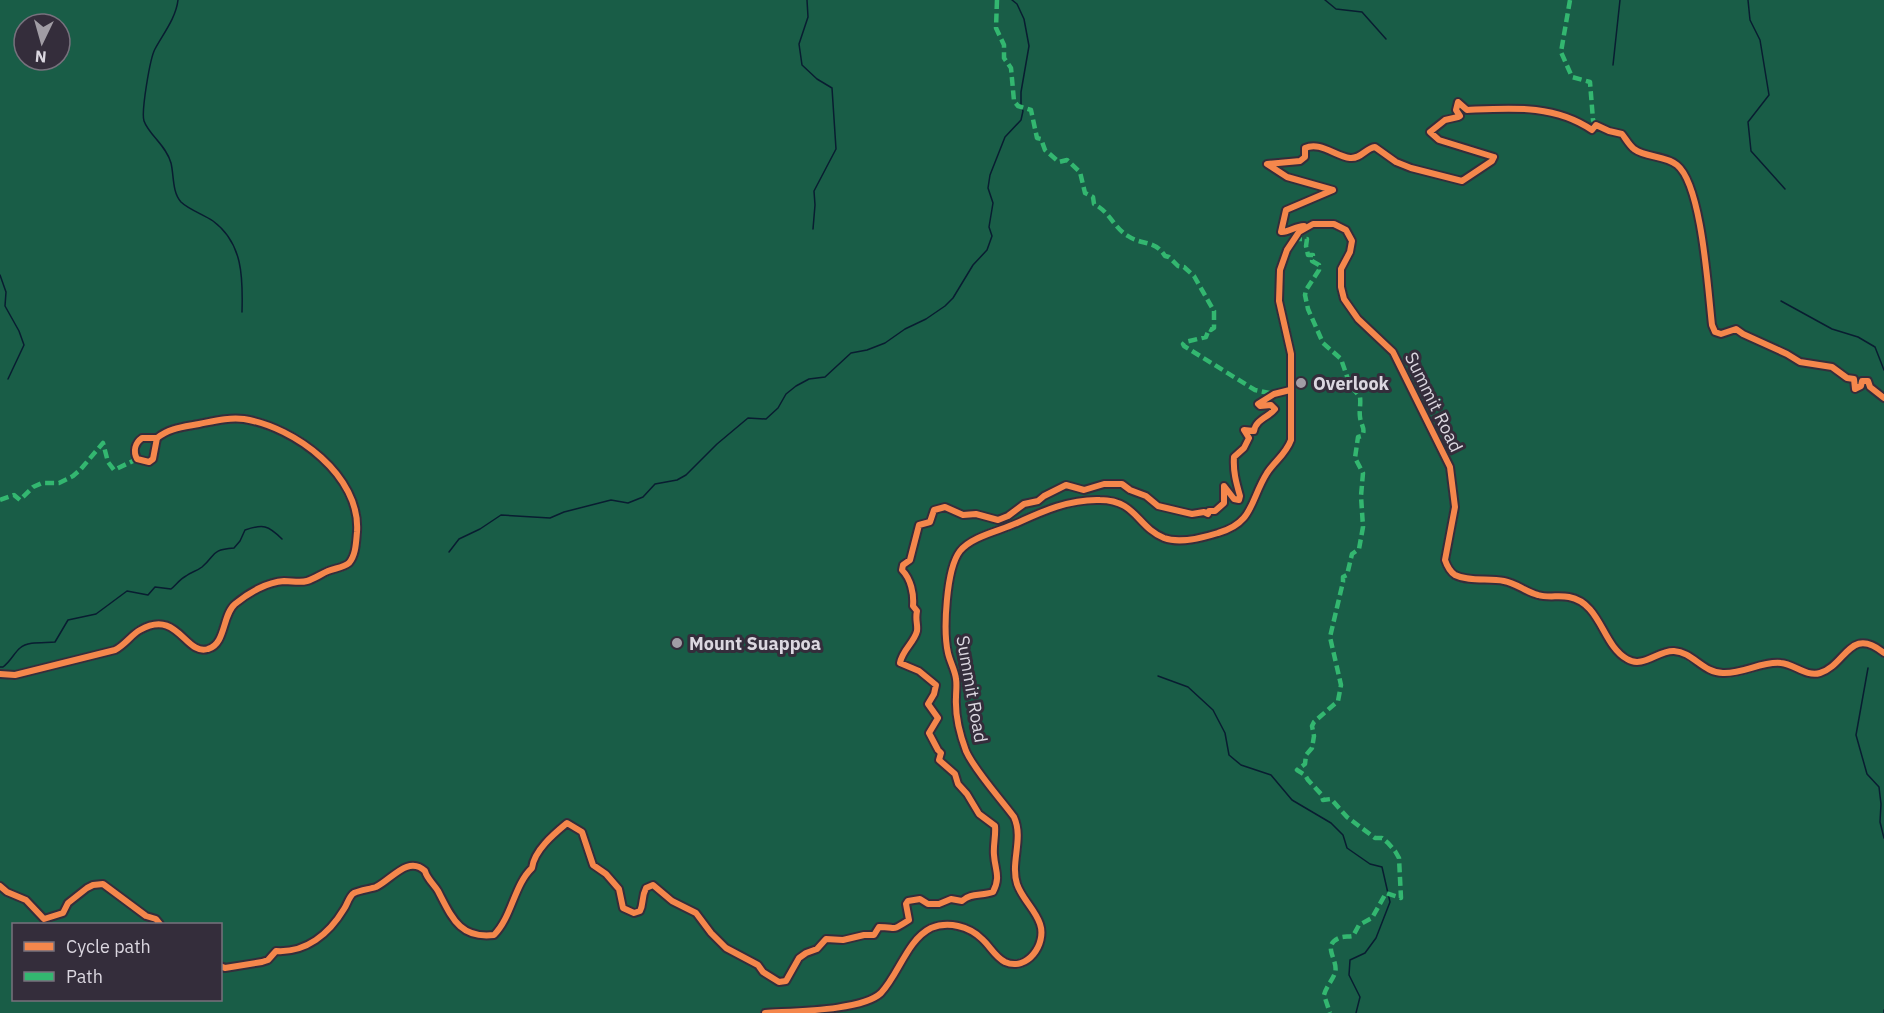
<svg xmlns="http://www.w3.org/2000/svg" width="1884" height="1013" viewBox="0 0 1884 1013" font-family="'IBM Plex Sans',sans-serif">
	<style>
		.green { fill: #195d47; fill-rule: evenodd }
		.lines { fill: none; stroke-linecap: round; stroke-linejoin: round }
		.stream { stroke: #091d31; stroke-width: 1.5 }
		.minor { stroke: #756968; stroke-width: 9 }
		.quiet { stroke: #33b770; stroke-width: 4.5; stroke-dasharray: 9 4.5; stroke-linecap: butt }
		.cycleway-casing { stroke: #342d3b; stroke-width: 10 }
		.cycleway { stroke: #f5874c; stroke-width: 6 }
		.poi-dot { fill: #a19da5; stroke: #342d3b; stroke-width: 2 }
		.labels { text-anchor: middle; dominant-baseline: central; stroke-width: 6; stroke-linejoin: round; paint-order: stroke }
		.poi-label { font-size: 18px; font-weight: bold; fill: #dbd7e0; stroke: #342d3b; text-anchor: start }
		.street-label { font-size: 18px; fill: #dbd7e0; stroke: #342d3b }
	</style>
	<rect width="100%" height="100%" fill="#343038"/>
	<path class="green" d="M0 0H1884V1013H0ZM24 24H60V60H24ZM14 924H220V1000H14Z"/>
	<g class="lines">
		<g class="stream">
			<path d="M178 0C176 18 163 34 155 49 150 58 141 112 144 121 149 135 166 145 171 163 174 175 172 192 181 202 188 209 204 215 213 221 243 243 243 278 242 312"/>
			<polyline points="807,0 808,17 799,44 802,65 817,79 832,88 836,149 814,191 815,205 813,229"/>
			<polyline points="1325,0 1336,9 1362,12 1386,39"/>
			<polyline points="1748,0 1750,20 1760,40 1769,95 1748,122 1751,151 1785,189"/>
			<polyline points="1613,65 1620,0"/>
			<polyline points="0,275 6,292 5,306 19,331 24,345 8,379"/>
			<polyline points="1781,301 1832,329 1858,337 1875,347 1884,370"/>
			<polyline points="449,552 459,539 480,529 501,515 550,518 564,512 611,500 628,503 643,497 655,484 677,480 686,475 717,444 748,418 766,419 778,408 786,394 796,386 809,379 825,377 851,353 867,350 885,343 905,329 926,319 945,306 953,298 973,265 987,250 992,236 989,227 993,203 988,188 990,175 1005,137 1021,120 1023,111 1021,106 1021,92 1029,46 1024,19 1017,4 1012,0"/>
			<path d="M0 667H3C11 661 14 653 20 648 28 641 44 643 55 642L68 620 96 614 127 591 148 595 155 587 171 589C176 585 180 579 186 576 191 572 197 571 202 567 217 554 210 550 234 548L240 541 245 530C263 524 268 525 282 539"/>
			<polyline points="1868,668 1856,735 1867,774 1879,787 1881,804 1880,822 1884,838"/>
			<polyline points="1158,676 1188,687 1213,710 1225,733 1229,755 1241,765 1271,775 1292,800 1331,823 1343,835 1347,848 1370,864 1382,867 1390,902 1376,938 1365,953 1350,960 1349,975 1360,997 1356,1013"/>
			<polyline points="1884,1013 1884,1010"/>
		</g>
		<g class="minor">
			<path d="M142 438H157L153 459 149 462 137 459C133 451 135 443 142 438Z"/>
			<path d="M0 674 15 675 115 650C125 645 131 635 140 630 178 608 185 656 208 649 226 644 222 615 235 604 248 593 267 582 284 581 292 581 300 583 307 581 314 579 321 574 328 571 335 568 343 568 349 563 356 555 356 542 357 532 361 476 295 427 244 419 229 417 214 421 199 424 183 427 169 428 157 438"/>
			<path d="M765 1013C793 1011 862 1011 881 993 899 974 907 940 931 928 948 921 969 926 982 939 990 946 995 957 1005 962 1027 972 1047 944 1040 924 1035 909 1022 899 1017 884 1010 862 1024 839 1014 817 1000 798 975 771 966 751 960 735 955 715 956 697 956 691 957 685 956 679 955 670 950 662 948 653 943 631 946 569 960 551 972 536 1000 531 1017 523 1043 511 1070 499 1100 500 1136 500 1137 527 1164 538 1180 544 1202 538 1218 533 1254 523 1250 500 1267 473 1275 461 1286 454 1291 440V354L1279 301 1280 270 1287 250 1299 232 1313 224H1334L1346 230 1352 241 1350 252 1341 269V287L1344 299 1358 319 1393 352 1450 467 1455 507 1445 560C1447 566 1449 571 1455 575 1469 582 1488 578 1504 581 1516 583 1526 592 1538 595 1548 598 1559 595 1569 597 1601 603 1602 645 1627 659 1643 669 1658 650 1674 651 1693 652 1703 673 1723 673 1743 674 1762 661 1781 663 1794 664 1806 677 1820 673 1846 665 1850 625 1884 653"/>
		</g>
		<g class="quiet">
			<path d="M997 0 996 28 1004 45V58L1011 68 1014 101 1018 106 1031 110 1037 138 1041 139 1045 150 1059 162 1067 160 1080 172 1085 193 1093 197 1094 204C1110 212 1114 228 1128 236 1143 246 1154 239 1165 256L1169 257 1178 266 1184 267 1194 276 1214 311V328L1211 330 1209 329 1206 337 1185 342 1183 344 1184 346 1255 390 1274 394"/>
			<polyline points="1570,0 1561,52 1572,77 1590,82 1593,120 1596,125"/>
			<path d="M1293 239H1307L1306 246 1308 255H1313L1312 261 1319 265V270L1306 290 1305 295 1308 309 1323 343 1341 359 1350 385 1360 397C1361 404 1359 411 1360 417 1361 426 1366 428 1362 436L1358 437 1355 458 1363 473 1361 496 1363 527 1359 549 1352 554 1347 575 1343 577V582L1330 637 1341 685 1338 701 1314 722 1312 726 1314 736 1312 748 1306 755 1305 764 1297 770 1305 775 1308 780 1321 794 1323 800 1331 799 1347 817 1375 838H1382L1388 843 1395 851 1399 858 1401 898 1386 893 1372 918 1359 925 1353 936C1348 937 1343 936 1339 938 1321 946 1339 960 1335 973 1332 981 1326 987 1324 995L1330 1013"/>
			<polyline points="0,500 14,495 20,500 33,487 42,483 59,483 73,476 80,470 103,443 108,462 114,470 137,459"/>
		</g>
		<g class="cycleway-casing">
			<g id="cycleway">
				<path d="M1304 226C1295 226 1288 233 1281 232L1286 210 1333 190 1287 177 1267 164 1300 161 1305 157V148C1320 141 1335 156 1350 158 1361 159 1366 148 1375 147L1396 162 1411 168 1462 181 1492 161 1494 157 1439 140 1430 132 1445 120 1458 117 1460 116 1456 110 1458 102 1467 110C1511 108 1554 104 1592 130L1596 125 1609 131 1622 134C1626 139 1629 145 1634 149 1646 158 1665 155 1677 165 1702 185 1708 291 1712 325L1715 332 1721 334 1736 329 1743 334 1787 354 1800 362 1832 367 1847 378 1854 379 1855 389 1861 386 1862 381H1868L1870 387 1884 398"/>
				<path d="M142 438H157L153 459 149 462 137 459C133 451 135 443 142 438Z"/>
				<path d="M0 674 15 675 115 650C125 645 131 635 140 630 178 608 185 656 208 649 226 644 222 615 235 604 248 593 267 582 284 581 292 581 300 583 307 581 314 579 321 574 328 571 335 568 343 568 349 563 356 555 356 542 357 532 361 476 295 427 244 419 229 417 214 421 199 424 183 427 169 428 157 438"/>
				<polyline points="0,886 7,892 26,900 44,919 63,913 68,903 87,888 93,885 103,884 146,916 156,919 160,924"/>
				<path d="M220 966 225 968 262 962 268 960 276 951C306 953 329 934 344 909 347 905 349 896 354 893 360 890 370 889 376 887 391 880 408 855 425 871 427 879 434 884 438 891 452 918 460 939 494 935 512 917 514 885 532 868 534 850 555 833 567 823L582 832 593 865 606 874 619 889 623 908 634 913 640 911C644 903 641 898 646 888L653 885 672 901 696 913 711 933 726 948 758 965 763 972 779 982 786 981 799 958 806 953 817 949 826 939 843 940 864 935H874L879 927C899 927 890 932 909 920L906 904 908 901 920 899 928 904H939L951 899 962 901C970 893 982 896 993 892 1001 877 995 870 994 855 993 845 996 836 995 826L979 814 967 794 958 784 955 774 939 760 941 753 938 750 929 733 938 718 928 704 934 694 936 685 919 671 900 663C902 650 914 643 917 631 918 624 915 620 917 611L913 606C914 594 911 579 902 570L903 565 910 560 919 525 930 522 934 510 945 507 963 515 976 514 998 520 1008 516 1024 504 1038 501 1044 496 1066 485 1084 490 1104 484H1122L1130 490 1146 496 1158 506 1192 514 1204 512 1208 514 1209 511H1215L1224 503V486L1234 499 1239 500 1240 496C1236 482 1233 471 1234 457L1244 448 1249 438 1244 430 1254 431C1256 419 1269 417 1275 409L1271 405 1260 406 1258 404 1274 394 1290 390"/>
				<path d="M765 1013C793 1011 862 1011 881 993 899 974 907 940 931 928 948 921 969 926 982 939 990 946 995 957 1005 962 1027 972 1047 944 1040 924 1035 909 1022 899 1017 884 1010 862 1024 839 1014 817 1000 798 975 771 966 751 960 735 955 715 956 697 956 691 957 685 956 679 955 670 950 662 948 653 943 631 946 569 960 551 972 536 1000 531 1017 523 1043 511 1070 499 1100 500 1136 500 1137 527 1164 538 1180 544 1202 538 1218 533 1254 523 1250 500 1267 473 1275 461 1286 454 1291 440V354L1279 301 1280 270 1287 250 1299 232 1313 224H1334L1346 230 1352 241 1350 252 1341 269V287L1344 299 1358 319 1393 352 1450 467 1455 507 1445 560C1447 566 1449 571 1455 575 1469 582 1488 578 1504 581 1516 583 1526 592 1538 595 1548 598 1559 595 1569 597 1601 603 1602 645 1627 659 1643 669 1658 650 1674 651 1693 652 1703 673 1723 673 1743 674 1762 661 1781 663 1794 664 1806 677 1820 673 1846 665 1850 625 1884 653"/>
			</g>
		</g>
		<use href="#cycleway" class="cycleway"/>
	</g>
	<g class="poi-dot">
		<circle cx="1301" cy="383" r="6"/>
		<circle cx="677" cy="643" r="6"/>
	</g>
	<g class="labels">
		<g class="poi-label">
			<text x="1313" y="383">Overlook</text>
			<text x="689" y="643">Mount Suappoa</text>
		</g>
		<g class="street-label">
			<text transform="translate(1434 402) rotate(64)">Summit Road</text>
			<text transform="translate(972 689) rotate(80)">Summit Road</text>
		</g>
	</g>
	<rect x="12" y="923" width="210" height="78" fill="#342d3b" stroke="#77717d" stroke-width="1.5"/>
	<rect x="24" y="942" width="30" height="9" fill="#f5874c" stroke="#77717d" stroke-width="1.5"/>
	<text x="66" y="953" font-size="18" fill="#dbd7e0">Cycle path</text>
	<rect x="24" y="972" width="30" height="9" fill="#33b770" stroke="#77717d" stroke-width="1.5"/>
	<text x="66" y="983" font-size="18" fill="#dbd7e0">Path</text>
	<g transform="translate(42 42) rotate(185)"><circle r="28" fill="#342d3b" stroke="#77717d" stroke-width="1.5"/>
	<path d="M0-4.5L10 22L0 15L-10 22Z" fill="#a19da5"/>
	<text y="-9" font-size="16" font-weight="bold" text-anchor="middle" fill="#dbd7e0">N</text>
	</g>
</svg>
